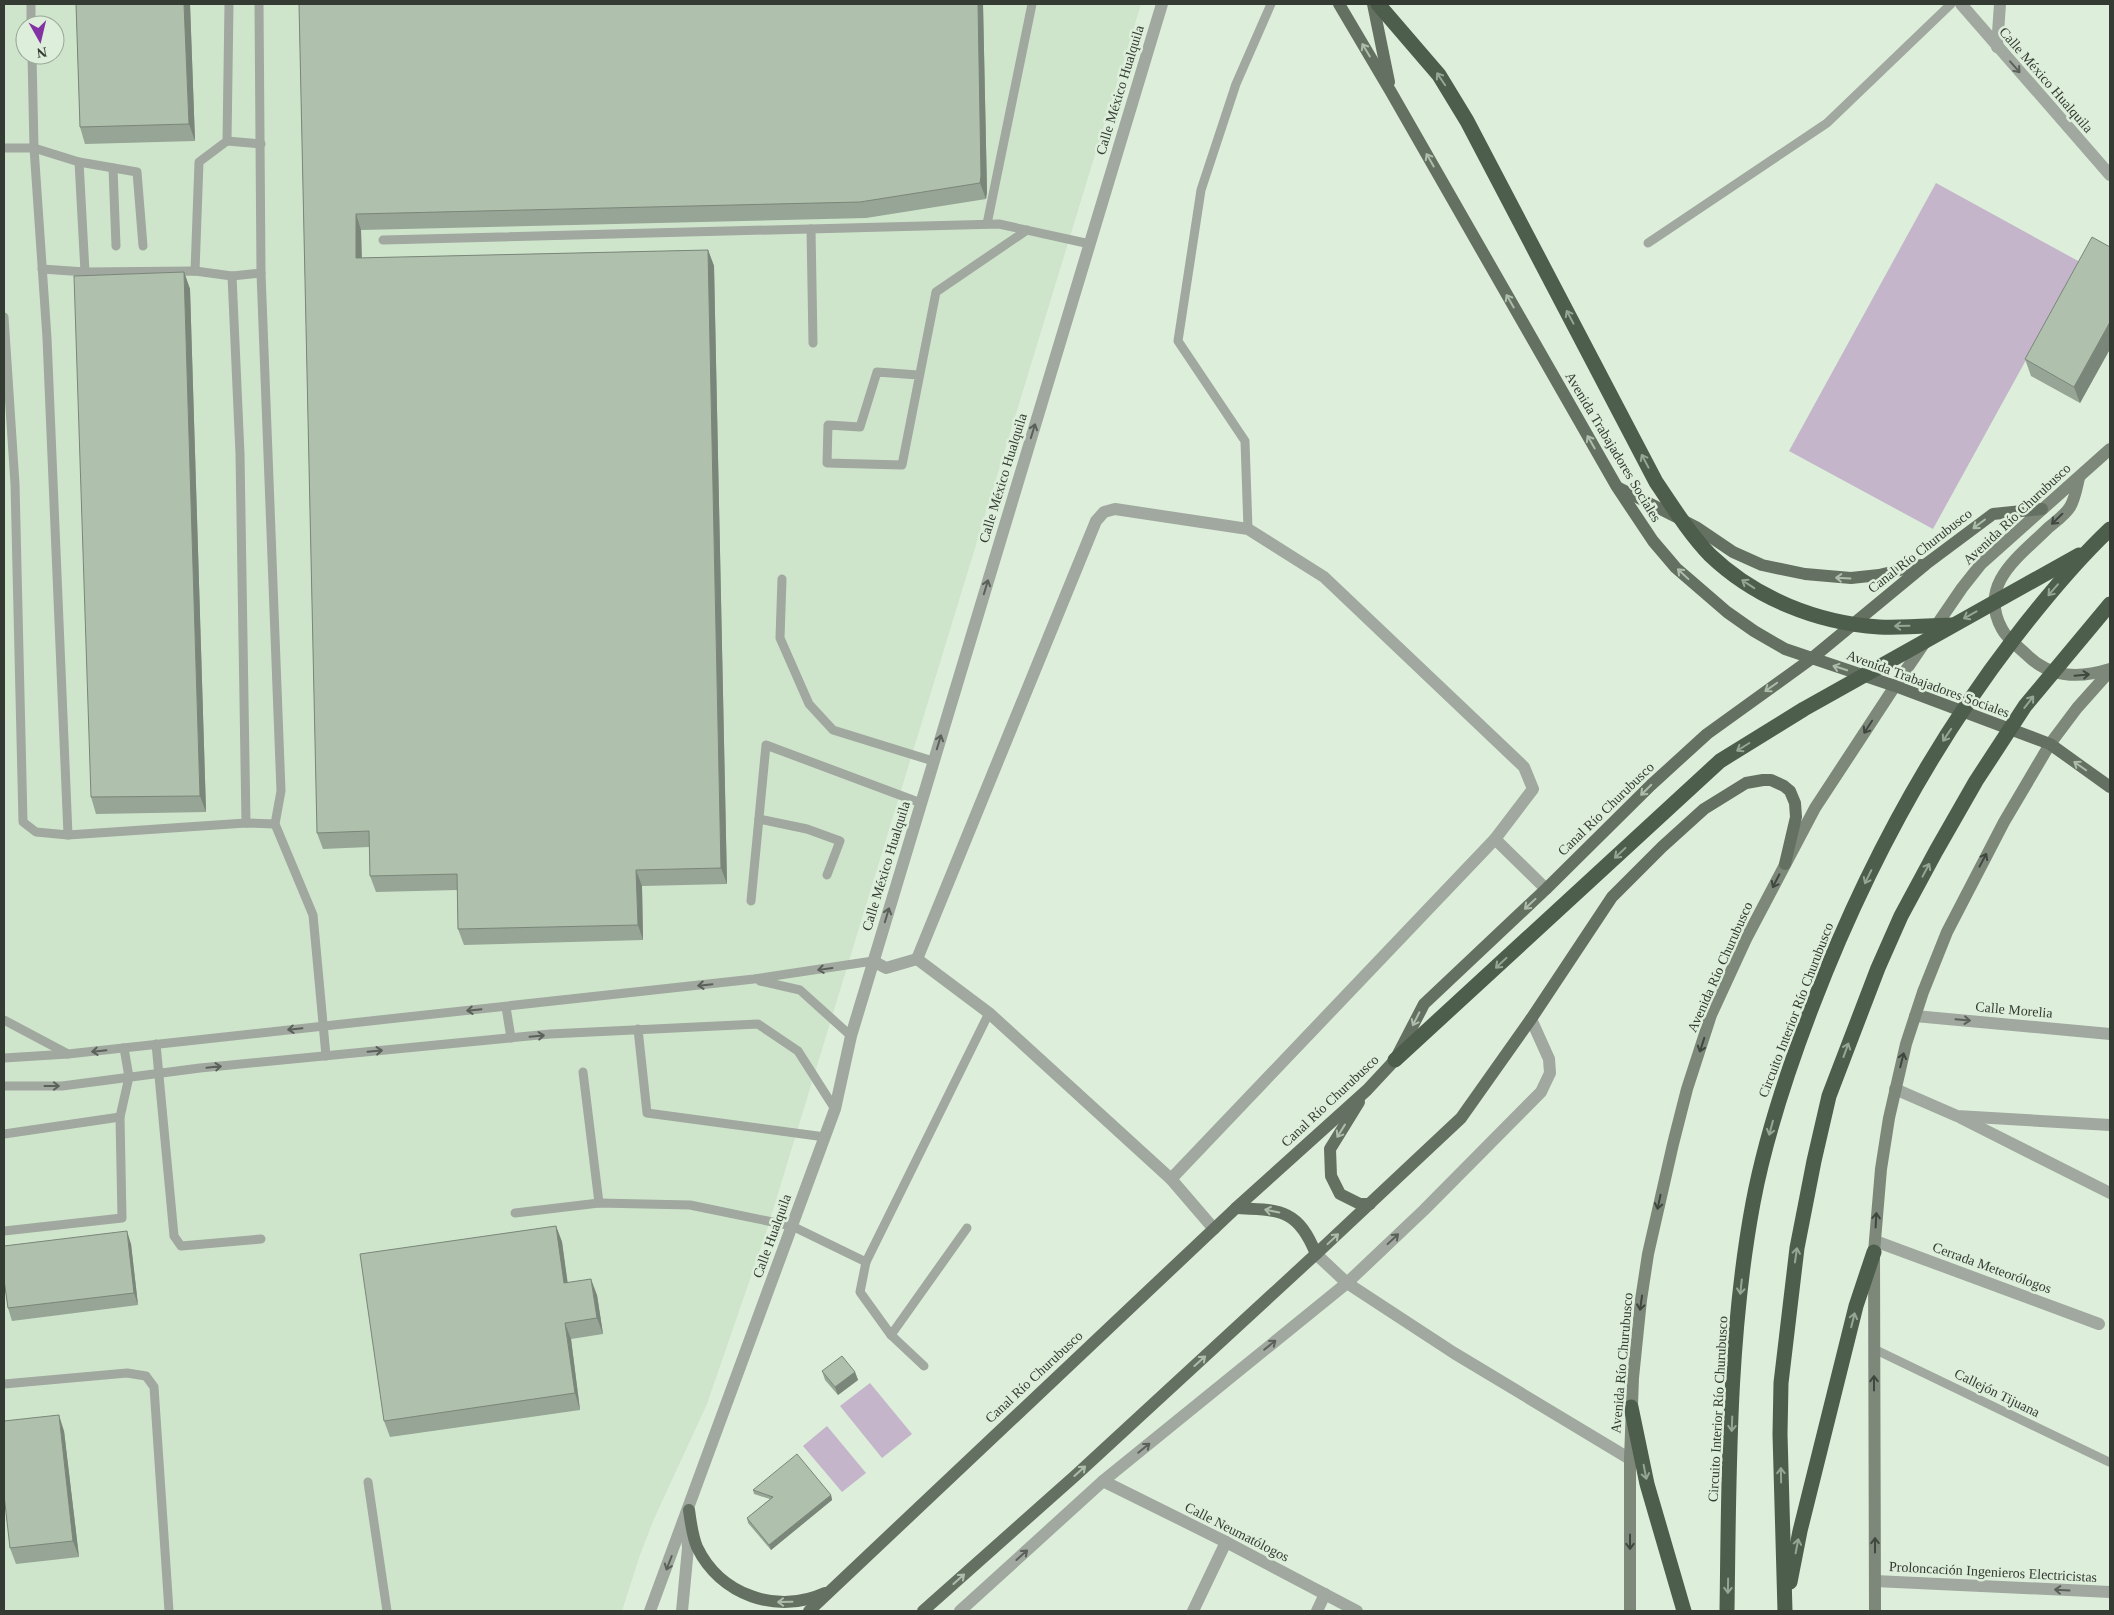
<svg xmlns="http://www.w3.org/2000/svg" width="2114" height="1615" viewBox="0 0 2114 1615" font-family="'Times New Roman',serif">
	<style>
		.built { fill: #cee5cb; fill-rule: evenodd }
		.green { fill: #c4b5cb }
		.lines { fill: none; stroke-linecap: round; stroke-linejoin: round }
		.service { stroke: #a0a89f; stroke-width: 9 }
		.minor { stroke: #a0a89f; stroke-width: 12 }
		.tertiary { stroke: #a0a89f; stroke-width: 12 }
		.secondary { stroke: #7d887b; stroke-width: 12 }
		.primary { stroke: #647162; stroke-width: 12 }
		.motorway { stroke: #4e5e4d; stroke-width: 15 }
		.wall { fill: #96a595 }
		.shaded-wall { fill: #7a8679 }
		.building { fill: #afc0ad; stroke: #7a8679 }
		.oneway { stroke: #adbdab }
		.oneway2 { stroke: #5a6159 }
		.oneway3 { stroke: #96a694 }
		.oneway4 { stroke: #3f473e }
		.labels { text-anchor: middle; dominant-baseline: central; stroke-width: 5; stroke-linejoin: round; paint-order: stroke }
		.street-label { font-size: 14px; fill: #343b33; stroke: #ddefdb }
	</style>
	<rect width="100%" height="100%" fill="#ddefdb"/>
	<path class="built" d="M4 4H1141L766 1233 707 1404 654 1519 640 1555 622 1611H4ZM25 25H55V55H25Z"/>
	<g class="green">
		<polygon points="1936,183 2080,262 1933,529 1789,451"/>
		<polygon points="870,1383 912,1434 882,1458 840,1406"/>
		<polygon points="827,1426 866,1473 842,1492 803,1446"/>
	</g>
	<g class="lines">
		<g class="service">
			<polyline points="31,4 31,25"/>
			<polyline points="259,4 261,273 281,791 275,824 313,915 326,1056"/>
			<polyline points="32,55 34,148 47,338 68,835 246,823 275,824"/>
			<polyline points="227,141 261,144"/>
			<polyline points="4,148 34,148 79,162 85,272"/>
			<polyline points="79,162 137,172 143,246"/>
			<polyline points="113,168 116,246"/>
			<polyline points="987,224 1032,4"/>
			<polyline points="811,229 813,343"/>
			<polyline points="383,240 999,224 1090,244"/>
			<polyline points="1648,243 1827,123 1951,4"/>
			<polyline points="42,269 85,272 195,271 232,276 261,273"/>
			<polyline points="195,271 199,162 227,141 229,4"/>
			<polyline points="232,276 240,454 246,823"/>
			<polyline points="4,317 15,484 23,822 36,832 68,835"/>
			<polyline points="918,375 877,372 860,427 828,425 827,463 902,465 936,292 1027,230"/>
			<polyline points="1248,529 1245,441 1178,341 1201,190 1236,84 1271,4"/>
			<polyline points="782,579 780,638 809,704 833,730 933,761"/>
			<polyline points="759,819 807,829 840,841 827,875"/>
			<polyline points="751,901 766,745 921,803"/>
			<polyline points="760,981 800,990 851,1036"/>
			<polyline points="506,1007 511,1038"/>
			<polyline points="4,1020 68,1054"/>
			<polyline points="638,1029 647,1113 825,1137"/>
			<polyline points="156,1044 174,1236 181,1246 261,1239"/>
			<polyline points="4,1058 68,1054 754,979 873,961"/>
			<polyline points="583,1072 599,1203"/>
			<polyline points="4,1086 62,1086 200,1068 550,1034 758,1024 798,1051 835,1109"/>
			<polyline points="4,1134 120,1117"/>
			<polyline points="515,1213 599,1203 690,1205 792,1226 866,1262 860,1292 891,1335 924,1366"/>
			<polyline points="4,1231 122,1218 120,1117 129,1077 124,1048"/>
			<polyline points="866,1262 989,1013"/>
			<polyline points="891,1335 967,1228"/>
			<polyline points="1874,1349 2109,1462"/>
			<polyline points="4,1384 127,1373 146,1376 154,1387 169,1611"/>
			<polyline points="368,1482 387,1611"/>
		</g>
		<g class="minor">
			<polyline points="1961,4 2110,175"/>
			<polyline points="1997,47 2000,4"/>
			<polyline points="1495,839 1546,889"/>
			<polyline points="917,959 1096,521 1104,512 1115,509 1248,529 1324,577 1524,767 1533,789 1495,839 1171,1179"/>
			<polyline points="917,959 989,1013 1171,1179 1214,1229"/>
			<polyline points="873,961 886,968 917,959"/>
			<polyline points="1915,1016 2110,1034"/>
			<polyline points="1895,1089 1957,1116 2110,1125"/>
			<polyline points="1961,1118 2110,1193"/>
			<polyline points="1875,1241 2099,1324"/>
			<polyline points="1316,1254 1347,1283 1454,1353 1630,1459"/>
			<polyline points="1103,1481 1226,1542 1357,1611"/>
			<polyline points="1875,1581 2110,1592"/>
			<polyline points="650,1611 835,1109 851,1036 1162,4"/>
			<polyline points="682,1611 688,1548 686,1523"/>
			<polyline points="1193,1611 1226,1542"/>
			<polyline points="1317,1611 1325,1594"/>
		</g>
		<polyline class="tertiary" points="960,1611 1103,1481 1347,1283 1424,1210 1541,1092 1550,1073 1549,1059 1531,1019"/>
		<g class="secondary">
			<path d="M2079 478C2077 486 2075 499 2070 507 2065 515 2055 522 2048 528 2020 556 1977 584 2002 629 2007 639 2020 648 2028 656 2052 679 2081 678 2110 669"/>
			<polyline points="1630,1611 1630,1459 1633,1378 1641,1300 1648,1254 1673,1144 1687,1089 1711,1015 1746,939 1815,808 1895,686 1962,588 1981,564 2110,449"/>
			<polyline points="1875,1611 1874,1252 1881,1169 1889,1118 1906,1044 1923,992 1947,932 2004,822 2050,744 2077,708 2110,671"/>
		</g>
		<g class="primary">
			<polyline points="1339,4 1391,92 1617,487 1653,541 1676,568 1727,612 1754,631 1785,649 1895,686 2050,744 2110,787"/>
			<polyline points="1373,4 1389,82"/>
			<polyline points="1619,488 1696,527 1733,552 1762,565 1805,574 1851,578 1879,575 1921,565"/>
			<polyline points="1359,1102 1330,1149 1331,1176 1340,1194 1360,1204 1370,1204"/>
			<path d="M1236 1208C1281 1210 1298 1209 1316 1254"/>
			<path d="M689 1510C691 1523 692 1535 697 1547 720 1595 777 1615 825 1593"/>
			<polyline points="809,1611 1236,1208 1367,1090 1395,1060 1424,1004 1546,889 1651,785 1707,734 1811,659 1926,564 1993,514 2042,509"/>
			<polyline points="923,1611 1076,1475 1316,1254 1461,1118 1531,1019 1612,897 1662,847 1704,809 1746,783 1763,780 1771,780 1784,786 1790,791 1795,803 1796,817 1785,864"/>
		</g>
		<g class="motorway">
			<path d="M1378 4 1439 75 1467 121 1656 482C1673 507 1689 533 1710 555 1755 598 1817 623 1879 627 1902 628 1927 626 1951 625"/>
			<polyline points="1395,1060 1720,761 1804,709 2079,555"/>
			<polyline points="1631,1407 1647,1484 1684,1611"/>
			<polyline points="1790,1582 1800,1531 1856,1306 1874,1252"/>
			<path d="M1727 1611C1729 1475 1728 1337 1753 1203 1766 1134 1788 1069 1813 1004 1863 874 1928 751 2013 640 2043 601 2074 563 2110 529"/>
			<polyline points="1785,1611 1780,1434 1781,1383 1797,1248 1814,1161 1829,1096 1878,968 1901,916 1936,851 1976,781 2025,706 2110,604"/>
		</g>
	</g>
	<g class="wall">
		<polygon points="76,4 190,4 195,141 85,144 80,127"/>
		<polygon points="299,4 983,4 987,192 986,199 866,218 361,230 362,258 708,250 714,266 727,884 642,886 643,940 464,945 458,929 457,890 376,892 370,876 369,847 323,849 317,833"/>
		<polygon points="2110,247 2110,349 2080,403 2031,376 2025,359"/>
		<polygon points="184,272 190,289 206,812 96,814 91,797"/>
		<polygon points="556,1226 562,1242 567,1282 597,1295 603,1334 571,1339 580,1410 390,1437 384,1421"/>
		<polygon points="131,1244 138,1305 12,1321 8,1308 6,1293 4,1293 4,1246"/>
		<polygon points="822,1371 855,1372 858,1380 838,1395 825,1380"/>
		<polygon points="64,1431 79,1557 16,1564 10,1548"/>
		<polygon points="753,1490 831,1495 832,1500 771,1550 748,1523 747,1518 770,1499 754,1494"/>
	</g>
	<g class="shaded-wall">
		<polygon points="184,4 190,4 195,141 189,124"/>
		<polygon points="978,4 983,4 987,192 986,199 980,183"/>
		<polygon points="356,214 361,230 362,274 356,258"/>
		<polygon points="708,250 714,266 727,884 721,868"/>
		<polygon points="184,272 190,289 206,812 200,796"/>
		<polygon points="2110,322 2110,349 2080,403 2074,387"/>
		<polygon points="636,870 642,886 643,940 638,925"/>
		<polygon points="556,1226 562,1242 570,1299 564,1283"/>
		<polygon points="127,1231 131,1244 138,1305 134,1293"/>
		<polygon points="591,1279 597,1295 603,1334 597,1318"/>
		<polygon points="565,1323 571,1339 580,1410 575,1393"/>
		<polygon points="855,1372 858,1380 838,1395 835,1387"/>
		<polygon points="59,1415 64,1431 79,1557 73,1541"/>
		<polygon points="831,1495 832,1500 771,1550 769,1545"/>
	</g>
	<g class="building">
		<polygon points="76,4 184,4 189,124 80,127"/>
		<polygon points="299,4 978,4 981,176 980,183 860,202 356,214 356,258 708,250 721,868 636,870 638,925 458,929 457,874 370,876 369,831 317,833"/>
		<polygon points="2092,237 2110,247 2110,322 2074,387 2025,359"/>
		<polygon points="184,272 200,796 91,797 74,276"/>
		<polygon points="556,1226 564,1283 591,1279 597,1318 565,1323 575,1393 384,1421 360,1254"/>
		<polygon points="127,1231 134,1293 8,1308 4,1280 4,1246"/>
		<polygon points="842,1356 855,1372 835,1387 822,1371"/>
		<polygon points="59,1415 73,1541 10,1548 4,1495 4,1421"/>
		<polygon points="797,1454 831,1495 769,1545 747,1518 773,1497 753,1490"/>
	</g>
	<defs><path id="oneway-shaft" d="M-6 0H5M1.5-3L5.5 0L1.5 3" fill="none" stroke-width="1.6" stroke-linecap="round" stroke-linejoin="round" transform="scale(1.25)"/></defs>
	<g class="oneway">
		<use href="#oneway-shaft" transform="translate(1366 50) rotate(-121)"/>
		<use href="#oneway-shaft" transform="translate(1430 160) rotate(-120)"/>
		<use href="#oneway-shaft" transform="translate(1510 301) rotate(-120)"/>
		<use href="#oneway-shaft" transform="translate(1591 442) rotate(-120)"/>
		<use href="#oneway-shaft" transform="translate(1979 524) rotate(143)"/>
		<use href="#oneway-shaft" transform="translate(1683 574) rotate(-137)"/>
		<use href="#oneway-shaft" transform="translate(1843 578) rotate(-177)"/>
		<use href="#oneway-shaft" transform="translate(1840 668) rotate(-162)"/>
		<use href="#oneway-shaft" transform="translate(1771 687) rotate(145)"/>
		<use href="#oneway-shaft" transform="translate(2080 766) rotate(-145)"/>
		<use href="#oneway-shaft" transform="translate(1646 790) rotate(135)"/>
		<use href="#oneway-shaft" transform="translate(1530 904) rotate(137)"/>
		<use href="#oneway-shaft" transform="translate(1416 1019) rotate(117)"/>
		<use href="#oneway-shaft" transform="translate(1341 1131) rotate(122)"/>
		<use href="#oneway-shaft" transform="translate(1272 1211) rotate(-169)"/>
		<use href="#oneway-shaft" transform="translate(1333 1239) rotate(-43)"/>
		<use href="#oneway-shaft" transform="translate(1200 1361) rotate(-42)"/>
		<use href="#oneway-shaft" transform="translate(1080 1471) rotate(-42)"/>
		<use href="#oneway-shaft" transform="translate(959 1579) rotate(-42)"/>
		<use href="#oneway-shaft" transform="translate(785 1602) rotate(179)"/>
	</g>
	<g class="oneway2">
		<use href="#oneway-shaft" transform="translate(2015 67) rotate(49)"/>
		<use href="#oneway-shaft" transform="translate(1033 431) rotate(-73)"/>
		<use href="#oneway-shaft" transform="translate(986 587) rotate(-73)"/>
		<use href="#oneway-shaft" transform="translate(939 742) rotate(-73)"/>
		<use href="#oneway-shaft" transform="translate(887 915) rotate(-73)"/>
		<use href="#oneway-shaft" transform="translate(825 969) rotate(172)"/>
		<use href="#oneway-shaft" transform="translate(705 985) rotate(174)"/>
		<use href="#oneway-shaft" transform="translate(474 1010) rotate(174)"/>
		<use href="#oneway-shaft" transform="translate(1963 1020) rotate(5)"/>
		<use href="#oneway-shaft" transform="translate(295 1029) rotate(174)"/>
		<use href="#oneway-shaft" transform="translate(537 1036) rotate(-5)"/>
		<use href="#oneway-shaft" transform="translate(99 1051) rotate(174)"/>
		<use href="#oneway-shaft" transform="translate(375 1051) rotate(-5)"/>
		<use href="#oneway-shaft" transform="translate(214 1067) rotate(-6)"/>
		<use href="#oneway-shaft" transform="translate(52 1086)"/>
		<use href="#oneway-shaft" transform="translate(1393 1239) rotate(-43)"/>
		<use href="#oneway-shaft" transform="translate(1270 1345) rotate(-39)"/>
		<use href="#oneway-shaft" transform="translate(1144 1448) rotate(-39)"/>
		<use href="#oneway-shaft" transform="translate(1022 1555) rotate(-42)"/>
		<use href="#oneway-shaft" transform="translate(669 1563) rotate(111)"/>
		<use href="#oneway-shaft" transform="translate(2062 1590) rotate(-177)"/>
	</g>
	<g class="oneway3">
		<use href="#oneway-shaft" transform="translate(1441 79) rotate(-124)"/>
		<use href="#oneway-shaft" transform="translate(1570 317) rotate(-118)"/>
		<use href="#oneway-shaft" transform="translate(1645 461) rotate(-118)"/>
		<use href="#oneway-shaft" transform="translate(1748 584) rotate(-147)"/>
		<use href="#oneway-shaft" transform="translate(2053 590) rotate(131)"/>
		<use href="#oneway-shaft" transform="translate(1970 615) rotate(151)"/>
		<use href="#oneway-shaft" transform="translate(1902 626) rotate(179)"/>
		<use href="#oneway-shaft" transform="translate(2029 702) rotate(-52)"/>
		<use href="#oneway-shaft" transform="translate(1947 735) rotate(124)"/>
		<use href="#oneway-shaft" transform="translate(1743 747) rotate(148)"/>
		<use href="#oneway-shaft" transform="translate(1620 853) rotate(137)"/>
		<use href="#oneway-shaft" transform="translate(1926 870) rotate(-62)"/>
		<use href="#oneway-shaft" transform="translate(1868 877) rotate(116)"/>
		<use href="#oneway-shaft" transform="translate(1501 963) rotate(137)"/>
		<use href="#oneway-shaft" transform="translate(1846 1050) rotate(-70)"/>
		<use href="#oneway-shaft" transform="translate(1771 1128) rotate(105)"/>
		<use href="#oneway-shaft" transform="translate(1796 1255) rotate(-82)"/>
		<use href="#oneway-shaft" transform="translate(1741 1287) rotate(96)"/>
		<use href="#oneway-shaft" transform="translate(1853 1320) rotate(-76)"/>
		<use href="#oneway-shaft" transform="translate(1732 1424) rotate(92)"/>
		<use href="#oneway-shaft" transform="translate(1645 1472) rotate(79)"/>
		<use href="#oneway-shaft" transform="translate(1781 1475) rotate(-91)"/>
		<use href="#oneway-shaft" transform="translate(1797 1546) rotate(-79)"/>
		<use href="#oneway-shaft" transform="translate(1728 1586) rotate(91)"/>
	</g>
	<g class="oneway4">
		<use href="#oneway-shaft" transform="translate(2057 519) rotate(136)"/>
		<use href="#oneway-shaft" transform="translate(2082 675) rotate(-5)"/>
		<use href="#oneway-shaft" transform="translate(1868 727) rotate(123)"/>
		<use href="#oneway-shaft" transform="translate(1983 860) rotate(-62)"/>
		<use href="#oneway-shaft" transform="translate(1776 881) rotate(117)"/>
		<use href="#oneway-shaft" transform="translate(1702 1045) rotate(108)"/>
		<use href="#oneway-shaft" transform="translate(1902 1060) rotate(-76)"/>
		<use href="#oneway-shaft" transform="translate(1659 1202) rotate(102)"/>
		<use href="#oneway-shaft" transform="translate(1876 1220) rotate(-87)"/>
		<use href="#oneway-shaft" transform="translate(1641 1303) rotate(98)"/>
		<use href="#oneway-shaft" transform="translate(1874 1383) rotate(-90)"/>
		<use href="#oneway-shaft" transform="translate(1630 1542) rotate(90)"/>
		<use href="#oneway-shaft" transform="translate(1875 1545) rotate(-90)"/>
	</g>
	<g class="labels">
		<g class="street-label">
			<text transform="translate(2046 80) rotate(49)">Calle México Hualquila</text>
			<text transform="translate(1120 90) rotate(-73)">Calle México Hualquila</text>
			<text transform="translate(1613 447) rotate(59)">Avenida Trabajadores Sociales</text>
			<text transform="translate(1003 478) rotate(-73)">Calle México Hualquila</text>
			<text transform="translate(2017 514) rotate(-43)">Avenida Río Churubusco</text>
			<text transform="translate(1920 551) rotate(-38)">Canal Río Churubusco</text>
			<text transform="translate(1928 684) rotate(20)">Avenida Trabajadores Sociales</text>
			<text transform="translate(1606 809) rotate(-44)">Canal Río Churubusco</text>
			<text transform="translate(886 866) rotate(-73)">Calle México Hualquila</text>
			<text transform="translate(1720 967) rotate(-66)">Avenida Río Churubusco</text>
			<text transform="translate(1796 1010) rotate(-69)">Circuito Interior Río Churubusco</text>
			<text transform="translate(2014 1010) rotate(5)">Calle Morelia</text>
			<text transform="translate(1330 1101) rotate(-43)">Canal Río Churubusco</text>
			<text transform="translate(772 1236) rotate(-70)">Calle Hualquila</text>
			<text transform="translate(1992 1268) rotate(20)">Cerrada Meteorólogos</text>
			<text transform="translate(1622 1363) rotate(-85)">Avenida Río Churubusco</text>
			<text transform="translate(1034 1377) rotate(-43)">Canal Río Churubusco</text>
			<text transform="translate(1997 1393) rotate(26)">Callejón Tijuana</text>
			<text transform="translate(1718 1409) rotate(-87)">Circuito Interior Río Churubusco</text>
			<text transform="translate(1237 1532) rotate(27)">Calle Neumatólogos</text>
			<text transform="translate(1993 1572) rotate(3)">Proloncación Ingenieros Electricistas</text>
		</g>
	</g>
	<rect width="2114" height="1615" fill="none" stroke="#343b33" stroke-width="10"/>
	<g transform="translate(40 40) rotate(172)"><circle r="24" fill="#ddefdb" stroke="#99a798"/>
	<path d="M0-4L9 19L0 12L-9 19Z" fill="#8232a2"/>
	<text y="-8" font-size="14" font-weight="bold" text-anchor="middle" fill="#343b33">N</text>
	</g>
</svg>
